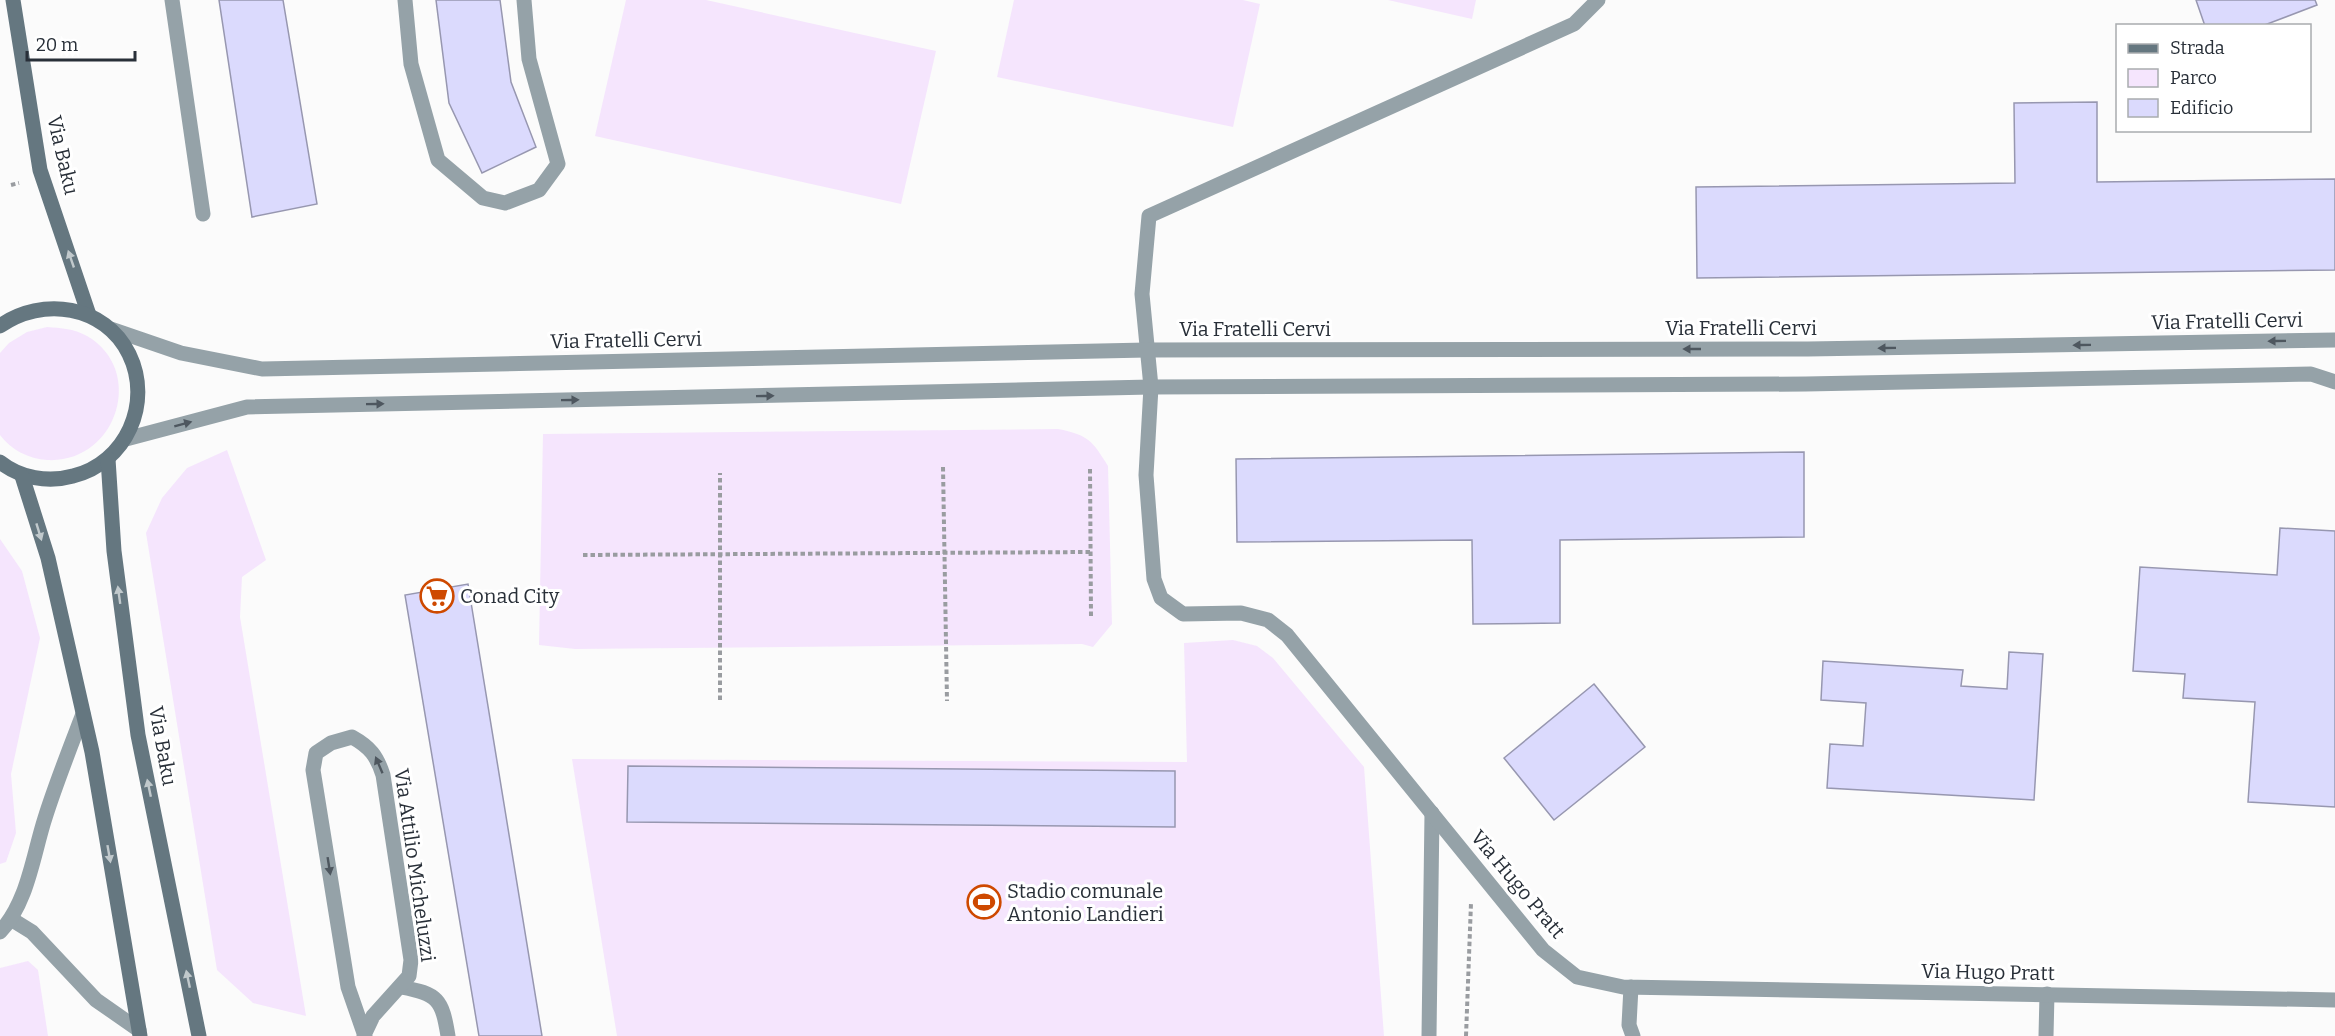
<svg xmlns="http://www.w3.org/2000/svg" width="2335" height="1036" viewBox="0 0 2335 1036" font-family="Bitter,serif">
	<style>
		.green { fill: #f5e5fd }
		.building { fill: #dbdafd; stroke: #9797b0; stroke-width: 1.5 }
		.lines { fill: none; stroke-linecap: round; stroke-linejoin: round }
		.path { stroke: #999ca0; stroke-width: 4; stroke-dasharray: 4.5 3; stroke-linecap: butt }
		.service { stroke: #95a2a8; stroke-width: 15 }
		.minor { stroke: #95a2a8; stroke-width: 15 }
		.secondary { stroke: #657780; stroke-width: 15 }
		.oneway { fill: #c1c9cc }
		.oneway2 { fill: #4e575f }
		.labels { text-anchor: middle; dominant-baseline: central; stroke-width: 6; stroke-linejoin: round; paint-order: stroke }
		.street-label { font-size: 20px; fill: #282f38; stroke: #fff }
		.poi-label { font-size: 20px; fill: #282f38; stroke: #fff; text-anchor: start }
	</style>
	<rect width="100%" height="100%" fill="#fbfbfb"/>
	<g class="green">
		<polygon points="626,0 706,0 936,51 901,204 595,136"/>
		<polygon points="1014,0 1243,0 1260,4 1233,127 997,77"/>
		<polygon points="1388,0 1476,0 1472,19"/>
		<path d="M47 327C61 328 75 329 87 336 147 371 116 464 47 460 29 459 11 450 0 435V353L9 343 27 332Z"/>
		<path d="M1058 429C1088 435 1092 440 1108 466L1112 624 1093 647 1082 644 575 649 539 645 543 434Z"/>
		<polygon points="227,450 266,560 242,577 240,617 306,1016 253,1003 217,970 146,533 162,498 187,468"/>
		<polygon points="0,539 22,571 40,638 11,774 16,833 6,862 0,864"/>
		<polygon points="1233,640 1257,646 1273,658 1364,767 1384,1036 617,1036 572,759 1187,762 1184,643"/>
		<polygon points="28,961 38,970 48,1036 0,1036 0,968"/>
	</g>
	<g class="building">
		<polygon points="219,0 283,0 317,204 252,217"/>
		<polygon points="436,0 500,0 511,82 536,147 482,173 449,103"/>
		<polygon points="2196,0 2315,0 2317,5 2262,26 2205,26"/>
		<polygon points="2097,102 2097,182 2335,179 2335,270 1697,278 1696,187 2015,183 2014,103"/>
		<polygon points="1804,452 1804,537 1560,540 1560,623 1473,624 1472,540 1237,542 1236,459"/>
		<polygon points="2280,528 2335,531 2335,807 2248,802 2255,702 2183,698 2185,674 2133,671 2140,567 2277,575"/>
		<polygon points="468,584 542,1036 479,1036 405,595"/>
		<polygon points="2009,652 2043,654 2034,800 1827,788 1830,744 1863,746 1866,703 1821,700 1823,661 1963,670 1961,686 2007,689"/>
		<polygon points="1594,684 1645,747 1554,820 1504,758"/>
		<polygon points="628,766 1175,771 1175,827 627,822"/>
	</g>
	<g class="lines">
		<g class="path">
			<polyline points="11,185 19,183"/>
			<polyline points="943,467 947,701"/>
			<polyline points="1090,469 1091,617"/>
			<polyline points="583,555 1090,552"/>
			<polyline points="720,700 720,473"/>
			<polyline points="1466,1036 1471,903"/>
		</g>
		<g class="service">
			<polyline points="11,919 32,932 96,1000 139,1030"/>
			<path d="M0 932C28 902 33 855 45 818 56 783 70 748 83 714"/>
			<path d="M401 987C438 994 442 999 448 1036"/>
			<polyline points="1631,987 1629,1025 1633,1036"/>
			<polyline points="1429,1036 1432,813"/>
			<polyline points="2046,1036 2047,994"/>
		</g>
		<g class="minor">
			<polyline points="172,0 203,214"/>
			<polyline points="405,0 411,64 438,160 483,198 505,203 539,190 558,164 529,59 524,0"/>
			<polyline points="1598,0 1574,24 1149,216 1142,294 1151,387 1146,475 1154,579 1161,598 1183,614 1241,613 1268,620 1287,635 1543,950 1577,977 1623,987 2335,1000"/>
			<polyline points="111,329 181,353 262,369 1147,350 1808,349 2335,340"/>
			<polyline points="126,439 247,407 1151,387 1806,384 2311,374 2335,382"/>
			<path d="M364 1035 373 1016 409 976 411 960 383 775C377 756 370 747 352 737L331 743 316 753 313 770 348 987 365 1036"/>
		</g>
		<g class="secondary">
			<polyline points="13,0 40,170 89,315"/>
			<path d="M0 326C42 296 105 305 129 354 153 403 126 463 73 476 48 483 20 478 0 462"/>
			<polyline points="108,459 114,551 138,735 199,1036"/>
			<polyline points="22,476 48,558 92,752 140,1036"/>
		</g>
	</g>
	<defs><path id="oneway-solid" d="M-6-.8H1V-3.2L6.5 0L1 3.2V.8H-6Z" transform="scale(1.5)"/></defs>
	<g class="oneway">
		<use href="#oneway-solid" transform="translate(71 259) rotate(-109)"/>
		<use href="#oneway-solid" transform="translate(39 532) rotate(73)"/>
		<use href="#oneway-solid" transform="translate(119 595) rotate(-98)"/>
		<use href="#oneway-solid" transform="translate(149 788) rotate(-102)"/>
		<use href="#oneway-solid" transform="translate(109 854) rotate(80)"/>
		<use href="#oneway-solid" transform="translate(188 979) rotate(-102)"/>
	</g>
	<g class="oneway2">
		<use href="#oneway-solid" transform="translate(2277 341) rotate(179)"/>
		<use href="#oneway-solid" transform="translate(2082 345) rotate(179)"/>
		<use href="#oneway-solid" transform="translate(1887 348) rotate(179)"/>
		<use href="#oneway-solid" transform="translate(1692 349) rotate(180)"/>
		<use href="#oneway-solid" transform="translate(765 396) rotate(-1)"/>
		<use href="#oneway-solid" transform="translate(570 400) rotate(-1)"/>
		<use href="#oneway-solid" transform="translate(375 404) rotate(-1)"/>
		<use href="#oneway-solid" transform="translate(183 424) rotate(-15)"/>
		<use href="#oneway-solid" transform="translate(379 765) rotate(-113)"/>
		<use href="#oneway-solid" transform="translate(329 866) rotate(81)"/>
	</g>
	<defs>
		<g id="supermarket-ring" transform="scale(1.725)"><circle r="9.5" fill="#fff" stroke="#ce4900" stroke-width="1.5"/><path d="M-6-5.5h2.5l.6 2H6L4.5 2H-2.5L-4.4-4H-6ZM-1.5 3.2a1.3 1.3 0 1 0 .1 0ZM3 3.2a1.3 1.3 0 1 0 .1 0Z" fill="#ce4900"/></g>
		<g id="stadium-ring" transform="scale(1.725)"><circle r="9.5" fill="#fff" stroke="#ce4900" stroke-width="1.5"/><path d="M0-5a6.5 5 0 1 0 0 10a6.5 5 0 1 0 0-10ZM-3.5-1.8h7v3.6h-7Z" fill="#ce4900"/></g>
	</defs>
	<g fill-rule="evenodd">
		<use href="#supermarket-ring" x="437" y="596"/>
		<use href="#stadium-ring" x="984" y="902"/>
	</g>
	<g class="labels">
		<g class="street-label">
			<text transform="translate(63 155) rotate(77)">Via Baku</text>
			<text transform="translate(2227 321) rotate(-1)">Via Fratelli Cervi</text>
			<text x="1741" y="328">Via Fratelli Cervi</text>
			<text x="1255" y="329">Via Fratelli Cervi</text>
			<text transform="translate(626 340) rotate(-1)">Via Fratelli Cervi</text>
			<text transform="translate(163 746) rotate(80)">Via Baku</text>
			<text transform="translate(415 865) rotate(82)">Via Attilio Micheluzzi</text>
			<text transform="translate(1518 884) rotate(50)">Via Hugo Pratt</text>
			<text transform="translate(1988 972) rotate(1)">Via Hugo Pratt</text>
		</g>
		<g class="poi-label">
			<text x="460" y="596">Conad City</text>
			<text x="1007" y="891">Stadio comunale<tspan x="1007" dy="23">Antonio Landieri</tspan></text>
		</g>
	</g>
	<rect x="2116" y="24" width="195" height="108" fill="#ffffff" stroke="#a9acaf" stroke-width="1.5"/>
	<rect x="2128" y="44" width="30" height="9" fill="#657780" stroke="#a9acaf" stroke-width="1.5"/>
	<text x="2170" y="54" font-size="18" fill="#282f38">Strada</text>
	<rect x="2128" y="69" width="30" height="18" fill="#f5e5fd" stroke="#a9acaf" stroke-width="1.5"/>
	<text x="2170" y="84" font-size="18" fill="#282f38">Parco</text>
	<rect x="2128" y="99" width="30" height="18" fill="#dbdafd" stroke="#a9acaf" stroke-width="1.5"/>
	<text x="2170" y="114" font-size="18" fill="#282f38">Edificio</text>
	<path d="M27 51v9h108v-9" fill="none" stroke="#282f38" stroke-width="3"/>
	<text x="36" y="51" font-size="18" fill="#282f38" stroke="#ffffff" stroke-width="4.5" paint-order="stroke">20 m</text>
</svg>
